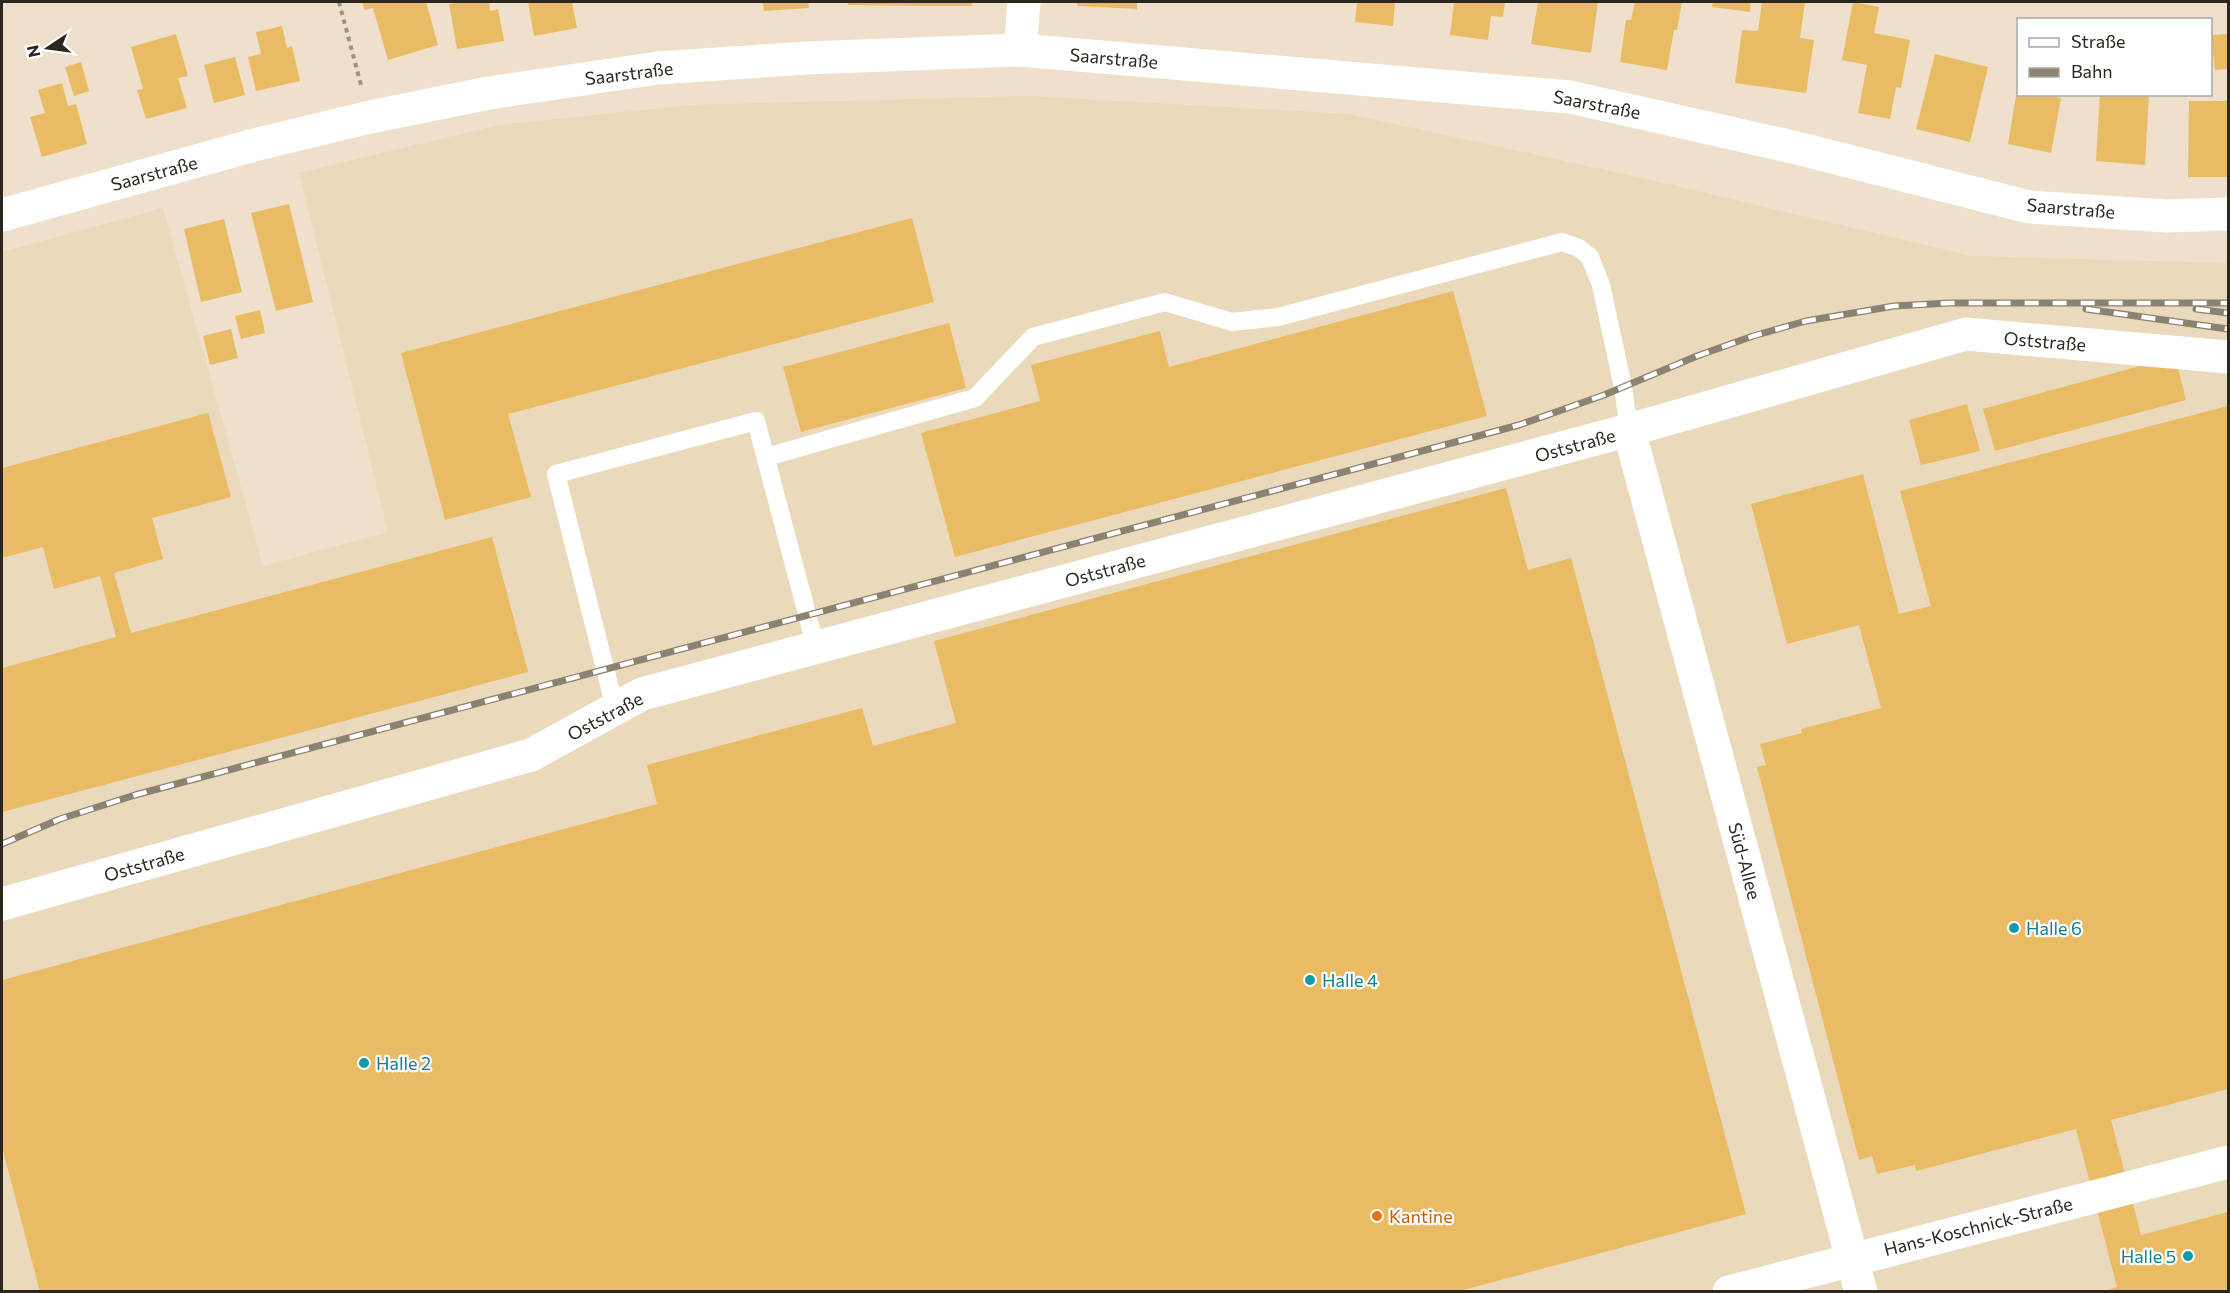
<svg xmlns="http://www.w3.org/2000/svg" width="2230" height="1293" viewBox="0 0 2230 1293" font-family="Commissioner,sans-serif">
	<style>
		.built { fill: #ead9bb }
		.building { fill: #eabb65 }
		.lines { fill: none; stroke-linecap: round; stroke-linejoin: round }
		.path { stroke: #9d9382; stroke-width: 4; stroke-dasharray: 4.5 4.5; stroke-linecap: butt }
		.service { stroke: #fff; stroke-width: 18 }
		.minor { stroke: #fff; stroke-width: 33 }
		.rail-casing { stroke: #8b8272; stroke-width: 7 }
		.rail { stroke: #fff; stroke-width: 4.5; stroke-dasharray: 14; stroke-linecap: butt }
		.culture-dot { fill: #0f9aa8; stroke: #fff; stroke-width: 2 }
		.food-dot { fill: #e8710a; stroke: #fff; stroke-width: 2 }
		.labels { text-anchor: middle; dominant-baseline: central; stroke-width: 4.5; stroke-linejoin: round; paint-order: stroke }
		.street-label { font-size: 18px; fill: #2c271e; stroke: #fff }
		.culture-label { font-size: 18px; fill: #0d838f; stroke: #fff; text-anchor: start }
		.food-label { font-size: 18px; fill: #c56008; stroke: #fff; text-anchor: start }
	</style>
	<rect width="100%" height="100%" fill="#eee0ca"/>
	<polygon class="built" points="1029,96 1349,114 1642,178 1972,256 2228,263 2228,1291 2,1292 2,252 163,208 263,566 388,532 299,173 499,125 691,105"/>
	<g class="building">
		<polygon points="362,2 426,2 438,45 388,60 373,8 365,10"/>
		<polygon points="464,2 489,2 490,11 498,9 504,41 457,49 449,4"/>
		<polygon points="528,2 572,2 577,28 534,36"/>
		<polygon points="763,2 808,2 809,8 764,11"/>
		<polygon points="848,2 972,2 972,6 924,6 848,5"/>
		<polygon points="1078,2 1137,2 1137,9 1077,6"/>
		<polygon points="1357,2 1395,2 1393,26 1355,22"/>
		<polygon points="1454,2 1505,2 1503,17 1491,16 1488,40 1450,35"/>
		<polygon points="1538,2 1598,2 1591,53 1531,44"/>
		<polygon points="1635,2 1682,2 1677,30 1674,30 1667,70 1620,62 1626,20 1631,20"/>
		<polygon points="1713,2 1751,2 1750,12 1712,7"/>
		<polygon points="1762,2 1805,2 1800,38 1814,40 1806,93 1735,83 1742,30 1758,31"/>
		<polygon points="1853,2 1879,7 1874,33 1910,40 1901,88 1896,87 1890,119 1858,113 1867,65 1842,60"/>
		<polygon points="282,26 287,48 292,46 300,81 256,91 248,57 261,54 256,32"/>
		<polygon points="176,34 188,76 178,78 187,108 146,119 137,90 143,89 131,47"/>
		<polygon points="2228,34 2228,69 2215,70 2211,35"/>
		<polygon points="1935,54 1988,67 1970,142 1916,129"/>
		<polygon points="235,57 245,95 214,103 204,65"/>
		<polygon points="81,62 89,91 74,96 65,67"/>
		<polygon points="62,83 68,106 76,104 87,144 42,157 30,117 45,113 38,90"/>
		<polygon points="2017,90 2018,94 2044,94 2061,98 2051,153 2008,144"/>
		<polygon points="2100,94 2149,94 2145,165 2096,161"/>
		<polygon points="2189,101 2228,101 2228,177 2188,177"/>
		<polygon points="289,204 313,302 276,311 251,213"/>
		<polygon points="912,218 934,302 508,414 531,497 445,520 401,353"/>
		<polygon points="224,219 242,292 201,302 184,229"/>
		<polygon points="1453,291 1487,416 955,557 921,433 1040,401 1031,365 1160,331 1169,367"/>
		<polygon points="260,310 265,333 241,339 235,316"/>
		<polygon points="949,323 966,388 801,432 783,367"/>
		<polygon points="231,329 238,358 210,365 203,336"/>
		<polygon points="2140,366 2178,368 2186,400 1995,451 1983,409"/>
		<polygon points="1967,404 1980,451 1921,465 1909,420"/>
		<polygon points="2228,406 2228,1089 2111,1120 2141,1235 2228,1212 2228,1292 2103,1292 2117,1287 2076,1129 1916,1171 1915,1165 1877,1174 1872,1156 1859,1160 1757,767 1766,765 1760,744 1802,733 1801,729 1881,708 1859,625 1787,644 1751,504 1863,474 1899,614 1931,606 1900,491"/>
		<polygon points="208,413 231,497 152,518 163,559 114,573 131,633 492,537 528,672 2,812 2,668 116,637 100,576 54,589 43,547 2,558 2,468"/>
		<polygon points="1506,488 1528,570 1571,558 1746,1214 1456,1292 40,1292 2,1147 2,980 657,804 647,765 862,708 873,746 956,723 934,641"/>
	</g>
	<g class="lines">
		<polyline class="path" points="339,2 361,85"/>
		<g class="service">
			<polyline points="766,457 975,398 1033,337 1165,302 1232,322 1278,317 1562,242 1579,248 1590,257 1601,285 1623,387 1629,430"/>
			<polyline points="615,708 556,474 756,421 816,648"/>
		</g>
		<g class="minor">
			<polyline points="1020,50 1024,2"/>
			<polyline points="2,215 258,144 370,117 489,93 658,68 807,58 1020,50 1570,97 1797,148 2029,207 2167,216 2228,214"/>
			<polyline points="1629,430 1861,1292"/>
			<polyline points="2,904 531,755 642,694 1629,430 1966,334 2228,357"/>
			<polyline points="1729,1292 2228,1162"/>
		</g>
		<g class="rail-casing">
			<g id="rail">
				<polyline points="2086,309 2228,329"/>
				<polyline points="2196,309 2228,313"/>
				<polyline points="2,844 60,819 135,795 1519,425 1604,395 1697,356 1753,336 1806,321 1894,306 1949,303 2228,303"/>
			</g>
		</g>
		<use href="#rail" class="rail"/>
	</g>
	<g class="culture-dot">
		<circle cx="2014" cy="928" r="6"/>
		<circle cx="1310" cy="980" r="6"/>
		<circle cx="364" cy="1063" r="6"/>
		<circle cx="2188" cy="1256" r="6"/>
	</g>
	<circle class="food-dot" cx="1377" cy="1216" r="6"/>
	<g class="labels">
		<g class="street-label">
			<text transform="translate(1114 58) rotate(5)">Saarstraße</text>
			<text transform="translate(629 73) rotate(-7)">Saarstraße</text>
			<text transform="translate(1597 104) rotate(11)">Saarstraße</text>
			<text transform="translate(154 173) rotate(-15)">Saarstraße</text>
			<text transform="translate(2071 208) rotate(5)">Saarstraße</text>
			<text transform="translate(2045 341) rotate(5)">Oststraße</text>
			<text transform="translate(1575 445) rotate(-15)">Oststraße</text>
			<text transform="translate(1105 570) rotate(-15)">Oststraße</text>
			<text transform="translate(605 716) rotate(-28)">Oststraße</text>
			<text transform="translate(1745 861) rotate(75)">Süd-Allee</text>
			<text transform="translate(144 864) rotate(-16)">Oststraße</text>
			<text transform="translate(1978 1226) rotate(-14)">Hans-Koschnick-Straße</text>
		</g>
		<g class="culture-label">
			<text x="2026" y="928">Halle 6</text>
			<text x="1322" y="980">Halle 4</text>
			<text x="376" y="1063">Halle 2</text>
			<text x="2176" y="1256" text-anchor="end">Halle 5</text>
		</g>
		<g class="food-label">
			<text x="1389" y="1216">Kantine</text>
		</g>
	</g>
	<rect width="2230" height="1293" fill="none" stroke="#2c271e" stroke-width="6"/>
	<rect x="2017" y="18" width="195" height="78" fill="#ffffff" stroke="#aba9a5" stroke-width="1.5"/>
	<rect x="2029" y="38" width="30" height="9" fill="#ffffff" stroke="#aba9a5" stroke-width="1.5"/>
	<text x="2071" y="48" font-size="18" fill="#2c271e">Straße</text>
	<rect x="2029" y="68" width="30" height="9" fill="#8b8272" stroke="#aba9a5" stroke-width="1.5"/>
	<text x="2071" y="78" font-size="18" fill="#2c271e">Bahn</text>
	<g transform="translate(48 48) rotate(257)" stroke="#ffffff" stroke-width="4.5" paint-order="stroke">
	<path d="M0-4.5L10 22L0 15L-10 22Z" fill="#2c271e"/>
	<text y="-9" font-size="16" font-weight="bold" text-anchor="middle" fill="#2c271e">N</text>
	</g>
</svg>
